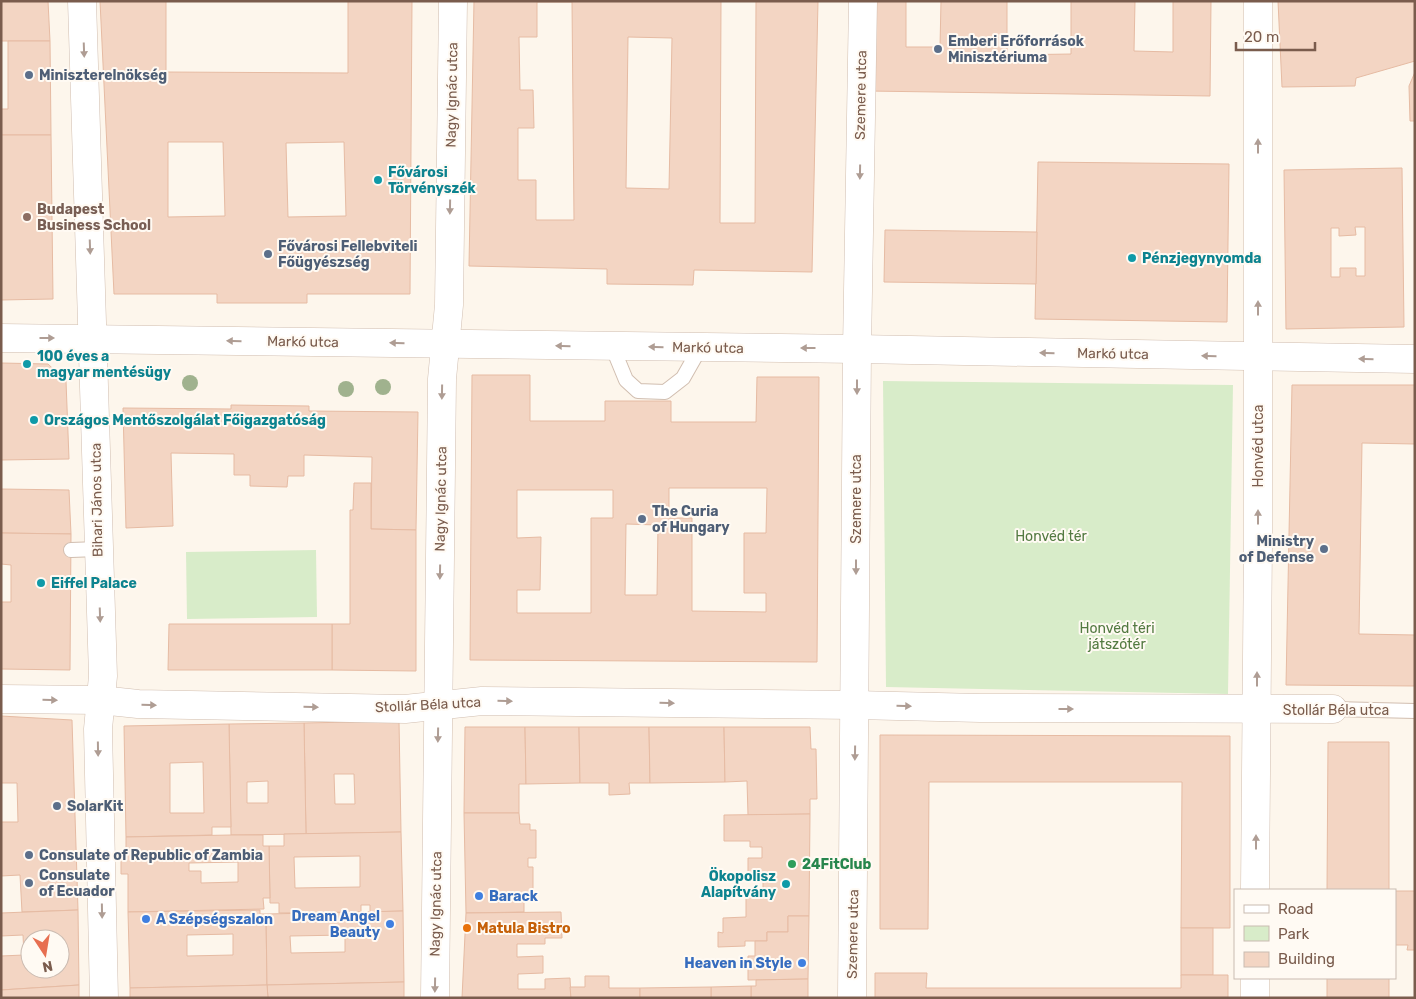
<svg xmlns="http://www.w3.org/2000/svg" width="1416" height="999" viewBox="0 0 1416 999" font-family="Rubik,sans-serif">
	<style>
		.green { fill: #d8ecc9 }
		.building { fill: #f3d5c3; stroke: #e6bba3; fill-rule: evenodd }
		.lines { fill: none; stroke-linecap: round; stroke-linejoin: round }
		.service-casing { stroke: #d1beb0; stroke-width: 16 }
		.minor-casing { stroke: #d1beb0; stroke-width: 29 }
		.service { stroke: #fff; stroke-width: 14 }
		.minor { stroke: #fff; stroke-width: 28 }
		.tree { fill: #a0b28e }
		.oneway { fill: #af9d94 }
		.service-dot { fill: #5c6f8a; stroke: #fffaf3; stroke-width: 2 }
		.culture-dot { fill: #0f9aa8; stroke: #fffaf3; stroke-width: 2 }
		.education-dot { fill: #8d6e63; stroke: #fffaf3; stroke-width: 2 }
		.leisure-dot { fill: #2e9e5b; stroke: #fffaf3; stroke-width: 2 }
		.shop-dot { fill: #3f7fe0; stroke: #fffaf3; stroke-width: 2 }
		.food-dot { fill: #e8710a; stroke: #fffaf3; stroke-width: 2 }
		.labels { text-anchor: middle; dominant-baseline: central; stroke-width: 4; stroke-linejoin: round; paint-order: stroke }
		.service-label { font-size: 14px; font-weight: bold; fill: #4e5e75; stroke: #fffaf3; text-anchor: start }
		.street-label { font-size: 14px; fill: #7a5c4d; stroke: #fffaf3 }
		.culture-label { font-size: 14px; font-weight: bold; fill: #0d838f; stroke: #fffaf3; text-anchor: start }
		.education-label { font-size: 14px; font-weight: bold; fill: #785e54; stroke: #fffaf3; text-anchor: start }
		.park-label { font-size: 14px; fill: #537a41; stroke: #fffaf3 }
		.leisure-label { font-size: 14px; font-weight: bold; fill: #27864d; stroke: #fffaf3; text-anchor: start }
		.shop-label { font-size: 14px; font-weight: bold; fill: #366cbe; stroke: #fffaf3; text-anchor: start }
		.food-label { font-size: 14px; font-weight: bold; fill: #c56008; stroke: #fffaf3; text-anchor: start }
	</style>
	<rect width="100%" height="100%" fill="#fdf6ec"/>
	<g class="green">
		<polygon points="883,381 1233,385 1228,694 886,687"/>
		<polygon points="316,550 317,617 187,619 186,552"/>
	</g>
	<g class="building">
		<polygon points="1,1 48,1 50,41 1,41"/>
		<path d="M100 1H166V72L348 73V1H412L410 294H307V303H217V294H114ZM168 142H223L225 216 168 217ZM344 142 346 216 288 217 286 143Z"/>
		<path d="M474 1H721L720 223H755L756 1H818L812 272 694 270 693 285 607 284V269L469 266ZM537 2H572L574 220H536V180H518V128H534L533 90H520L519 37H537ZM628 37 672 38 669 189 626 188Z"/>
		<polygon points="869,1 906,1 906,47 940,47 941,1 1007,1 1007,55 1071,54 1071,1 1135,1 1134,51 1173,52 1173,1 1211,1 1210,96 868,91"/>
		<polygon points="1278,1 1415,1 1415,61 1356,78 1355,86 1282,87"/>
		<polygon points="8,41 50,41 51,135 1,135 1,109 8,109"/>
		<polygon points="1415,72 1415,121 1410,121 1409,86"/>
		<polygon points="1,135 51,135 53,299 1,300"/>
		<polygon points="1038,162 1229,164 1227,322 1035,319"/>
		<path d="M1402 168 1404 327 1286 329 1284 170ZM1355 227H1365V276H1356V268H1340V277H1331V228H1339V236L1356 235Z"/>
		<polygon points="885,230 1037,232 1036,284 884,282"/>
		<polygon points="1,363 48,364 66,381 69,459 1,460"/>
		<path d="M472 375H530V421H605V401H671V422H756L757 377H819L817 662 470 660ZM669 488H767L766 533H744V593H766V612L692 611V518H669ZM517 490H613V518H591V613H517V590H540L541 537 517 538ZM626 524 658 525 657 595H625Z"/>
		<polygon points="1292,385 1415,385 1415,444 1362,443 1359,634 1415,635 1415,686 1286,685"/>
		<polygon points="231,405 309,406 309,411 418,412 416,530 371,529 372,457 304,455 304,476 288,476 287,487 250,486 250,475 234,475 234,454 171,453 173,526 126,528 123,408 231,409"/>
		<polygon points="354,483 371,483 371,529 416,530 416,671 332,670 332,624 350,624 350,510 353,510"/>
		<polygon points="1,489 69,490 71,534 1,533"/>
		<polygon points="1,533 71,534 70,670 1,669 1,602 11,602 11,565 1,564"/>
		<polygon points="169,624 332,624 332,670 168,670"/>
		<polygon points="1,716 72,720 78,910 22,912 20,875 1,876 1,822 18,822 17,783 1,783"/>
		<path d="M399 721 401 832 306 834 304 723ZM334 774H354L355 804H335Z"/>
		<path d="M304 723 306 834 231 835 229 724ZM268 781V803H247V782Z"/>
		<path d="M229 724 231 827H212V835L126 837 124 726ZM203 762 204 813H170V763Z"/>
		<polygon points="465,727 525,727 526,784 519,784 519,813 464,813"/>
		<polygon points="525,727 579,727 580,783 526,784"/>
		<polygon points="579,727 649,727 650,783 629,783 630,794 609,795 609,783 580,783"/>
		<polygon points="649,727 724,727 725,782 650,783"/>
		<polygon points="724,727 810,727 811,749 816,749 817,799 810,799 810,814 748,815 747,781 725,782"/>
		<polygon points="880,735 1230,736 1230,928 1181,928 1182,782 929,782 928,929 880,929"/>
		<polygon points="1328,742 1389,742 1389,890 1327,890"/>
		<polygon points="464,813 519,813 520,824 530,824 530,830 536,830 536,858 528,858 528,867 533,867 533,894 524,895 524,912 466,913"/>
		<polygon points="810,814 809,916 788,916 788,932 767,932 767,941 745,941 745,946 718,947 718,932 723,933 723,918 746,917 746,889 763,889 763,878 748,878 748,858 762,858 762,847 750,847 750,841 724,841 724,815"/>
		<path d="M401 832 403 911 370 912V905H361V912L279 913V903H270L269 846H284V834ZM360 856V887L295 888 294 857Z"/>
		<path d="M231 835H263V846H269L270 898H263L264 909 128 912V874H121V858H126V837ZM238 862V882L201 883V871H189V863Z"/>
		<polygon points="1395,891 1415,891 1415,950 1407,950 1408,945 1395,945"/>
		<path d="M78 910 79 985 1 990V956L24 955 23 935 1 936V913ZM30 939H60V969H30Z"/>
		<path d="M260 910V914H266L267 985 130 988 128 912ZM233 934V955L187 956V935Z"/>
		<path d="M403 911 404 982 267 985 266 914ZM345 935V952L291 953 290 936Z"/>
		<polygon points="561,912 562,938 545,938 545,944 517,944 517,957 543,956 543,973 518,974 518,989 545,989 545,979 570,978 571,998 462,998 466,913"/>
		<polygon points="788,916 809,916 808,979 748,980 748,956 755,956 755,941 767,941 767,932 788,932"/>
		<rect x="1181" y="928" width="32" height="47"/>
		<polygon points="875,973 927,973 926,988 1181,988 1181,975 1228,975 1228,998 875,998"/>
		<polygon points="585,976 609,976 609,988 640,988 640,998 571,998 570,987 585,987"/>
		<rect x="1327" y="978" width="62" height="20"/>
		<polygon points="808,979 808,998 751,998 751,986 756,986 756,980"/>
		<polygon points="404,982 404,998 268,998 267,985"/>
		<polygon points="79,985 79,998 1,998 1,990"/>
		<polygon points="267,985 268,998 130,998 130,988"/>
		<polygon points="751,986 751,998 711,998 711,987"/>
		<polygon points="711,987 711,998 640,998 640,988"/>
	</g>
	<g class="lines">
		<g class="service-casing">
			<g id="service">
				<polyline points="612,346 626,380 638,391 665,392 683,378 700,348"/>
				<polyline points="71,550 98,549"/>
				<polyline points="1333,709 1415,711"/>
			</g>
		</g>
		<g class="minor-casing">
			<g id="minor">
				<polyline points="82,1 103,676 98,729 104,998"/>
				<polyline points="1,338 857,349 1415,359"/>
				<polyline points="1,699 100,700 138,704 405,709 482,701 855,705 980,708 1333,709"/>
				<polyline points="1255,890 1258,541 1258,1"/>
				<polyline points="435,998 442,379 449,305 453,1"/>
				<polyline points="852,998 857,349 863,1"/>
				<polyline points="1255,998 1255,978"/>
			</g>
		</g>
		<use href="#service" class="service"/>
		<use href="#minor" class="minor"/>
	</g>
	<g class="tree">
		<circle cx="190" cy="383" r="8"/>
		<circle cx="383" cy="387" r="8"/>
		<circle cx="346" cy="389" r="8"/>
	</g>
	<defs><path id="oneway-solid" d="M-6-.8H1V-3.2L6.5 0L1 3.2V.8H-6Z" transform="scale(1.25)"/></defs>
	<g class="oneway">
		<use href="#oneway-solid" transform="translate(84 50) rotate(88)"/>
		<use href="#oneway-solid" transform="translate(1258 146) rotate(-90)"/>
		<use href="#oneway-solid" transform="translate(860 172) rotate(91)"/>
		<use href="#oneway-solid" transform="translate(450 207) rotate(91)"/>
		<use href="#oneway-solid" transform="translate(90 247) rotate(88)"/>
		<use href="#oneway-solid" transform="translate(1258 308) rotate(-90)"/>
		<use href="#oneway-solid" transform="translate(47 338)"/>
		<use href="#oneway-solid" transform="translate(234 341) rotate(-179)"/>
		<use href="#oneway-solid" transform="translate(397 343) rotate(-179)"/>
		<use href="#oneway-solid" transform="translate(563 346) rotate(-179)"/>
		<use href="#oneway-solid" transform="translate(656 347) rotate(-179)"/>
		<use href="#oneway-solid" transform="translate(808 348) rotate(-180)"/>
		<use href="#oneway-solid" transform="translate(1047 353) rotate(-179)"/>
		<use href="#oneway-solid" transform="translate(1209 356) rotate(-179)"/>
		<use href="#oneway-solid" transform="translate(1366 359) rotate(-179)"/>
		<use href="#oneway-solid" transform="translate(857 387) rotate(90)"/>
		<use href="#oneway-solid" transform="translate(442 392) rotate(91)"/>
		<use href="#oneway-solid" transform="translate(1258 517) rotate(-90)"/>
		<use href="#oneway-solid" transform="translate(856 567) rotate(90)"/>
		<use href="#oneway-solid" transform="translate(440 572) rotate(91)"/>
		<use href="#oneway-solid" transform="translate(100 615) rotate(88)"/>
		<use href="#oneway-solid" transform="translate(1257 679) rotate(-90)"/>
		<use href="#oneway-solid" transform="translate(50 700) rotate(1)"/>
		<use href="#oneway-solid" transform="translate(505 701) rotate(1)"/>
		<use href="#oneway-solid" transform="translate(667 703) rotate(1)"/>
		<use href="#oneway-solid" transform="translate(149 705) rotate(1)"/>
		<use href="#oneway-solid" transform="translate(904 706) rotate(2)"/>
		<use href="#oneway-solid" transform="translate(311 707) rotate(1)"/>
		<use href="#oneway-solid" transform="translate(1066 709)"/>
		<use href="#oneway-solid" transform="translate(438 735) rotate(91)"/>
		<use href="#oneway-solid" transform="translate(98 749) rotate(89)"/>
		<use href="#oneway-solid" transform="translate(855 753) rotate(91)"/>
		<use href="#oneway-solid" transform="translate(1256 842) rotate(-90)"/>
		<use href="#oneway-solid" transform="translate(102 911) rotate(89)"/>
		<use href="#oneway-solid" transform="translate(435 985) rotate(91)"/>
	</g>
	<g class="service-dot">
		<circle cx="938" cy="49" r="5"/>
		<circle cx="29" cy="75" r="5"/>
		<circle cx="268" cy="254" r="5"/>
		<circle cx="642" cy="519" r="5"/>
		<circle cx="1324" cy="549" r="5"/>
		<circle cx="57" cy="806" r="5"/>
		<circle cx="29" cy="855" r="5"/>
		<circle cx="29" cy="883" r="5"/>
	</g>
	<g class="culture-dot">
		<circle cx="378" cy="180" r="5"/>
		<circle cx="1132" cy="258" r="5"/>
		<circle cx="27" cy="364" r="5"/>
		<circle cx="34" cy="420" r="5"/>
		<circle cx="41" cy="583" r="5"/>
		<circle cx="786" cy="884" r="5"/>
	</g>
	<circle class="education-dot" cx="27" cy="217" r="5"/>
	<circle class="leisure-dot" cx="792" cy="864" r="5"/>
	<g class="shop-dot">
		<circle cx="479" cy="896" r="5"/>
		<circle cx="146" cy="919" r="5"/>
		<circle cx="390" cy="924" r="5"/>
		<circle cx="802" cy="963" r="5"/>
	</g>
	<circle class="food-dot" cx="467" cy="928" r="5"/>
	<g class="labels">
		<g class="service-label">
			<text x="948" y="41">Emberi Erőforrások<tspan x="948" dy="16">Minisztériuma</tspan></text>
			<text x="39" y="75">Miniszterelnökség</text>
			<text x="278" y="246">Fővárosi Fellebviteli<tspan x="278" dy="16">Főügyészség</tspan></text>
			<text x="652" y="511">The Curia<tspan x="652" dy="16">of Hungary</tspan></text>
			<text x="1314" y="541" text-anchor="end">Ministry<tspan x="1314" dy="16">of Defense</tspan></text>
			<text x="67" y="806">SolarKit</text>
			<text x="39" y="855">Consulate of Republic of Zambia</text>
			<text x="39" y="875">Consulate<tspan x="39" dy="16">of Ecuador</tspan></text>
		</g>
		<g class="street-label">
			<text transform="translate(452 95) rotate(-89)">Nagy Ignác utca</text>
			<text transform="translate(861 95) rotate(-89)">Szemere utca</text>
			<text transform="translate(303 342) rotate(1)">Markó utca</text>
			<text transform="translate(708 348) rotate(1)">Markó utca</text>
			<text transform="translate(1113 354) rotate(1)">Markó utca</text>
			<text transform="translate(1258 446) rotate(-90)">Honvéd utca</text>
			<text transform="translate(441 499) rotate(-89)">Nagy Ignác utca</text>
			<text transform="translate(856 499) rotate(-90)">Szemere utca</text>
			<text transform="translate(97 500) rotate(-91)">Bihari János utca</text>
			<text transform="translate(428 705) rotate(-3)">Stollár Béla utca</text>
			<text x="1336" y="710">Stollár Béla utca</text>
			<text transform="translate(436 904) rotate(-89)">Nagy Ignác utca</text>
			<text transform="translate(853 934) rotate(-89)">Szemere utca</text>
		</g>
		<g class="culture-label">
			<text x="388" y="172">Fővárosi<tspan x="388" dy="16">Törvényszék</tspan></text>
			<text x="1142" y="258">Pénzjegynyomda</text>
			<text x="37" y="356">100 éves a<tspan x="37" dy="16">magyar mentésügy</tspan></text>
			<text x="44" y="420">Országos Mentőszolgálat Főigazgatóság</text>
			<text x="51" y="583">Eiffel Palace</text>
			<text x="776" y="876" text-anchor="end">Ökopolisz<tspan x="776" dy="16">Alapítvány</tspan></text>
		</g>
		<g class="education-label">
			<text x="37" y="209">Budapest<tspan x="37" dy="16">Business School</tspan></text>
		</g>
		<g class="park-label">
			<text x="1051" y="536">Honvéd tér</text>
			<text x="1117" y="628">Honvéd téri<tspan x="1117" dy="16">játszótér</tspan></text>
		</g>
		<g class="leisure-label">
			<text x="802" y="864">24FitClub</text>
		</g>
		<g class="shop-label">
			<text x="489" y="896">Barack</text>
			<text x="380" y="916" text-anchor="end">Dream Angel<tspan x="380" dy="16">Beauty</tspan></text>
			<text x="156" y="919">A Szépségszalon</text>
			<text x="792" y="963" text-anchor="end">Heaven in Style</text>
		</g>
		<g class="food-label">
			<text x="477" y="928">Matula Bistro</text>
		</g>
	</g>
	<rect width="1416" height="999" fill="none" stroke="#7a5c4d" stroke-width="5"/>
	<rect x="1234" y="889" width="162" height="90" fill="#fffaf3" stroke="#cabbb1"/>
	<rect x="1244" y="905" width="25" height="8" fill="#ffffff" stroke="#cabbb1"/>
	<text x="1278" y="914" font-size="15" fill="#7a5c4d">Road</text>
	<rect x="1244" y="926" width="25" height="15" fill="#d8ecc9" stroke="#cabbb1"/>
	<text x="1278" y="939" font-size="15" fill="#7a5c4d">Park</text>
	<rect x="1244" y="952" width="25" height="15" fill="#f3d5c3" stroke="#cabbb1"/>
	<text x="1278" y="964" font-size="15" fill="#7a5c4d">Building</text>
	<g transform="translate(45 954) rotate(168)"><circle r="24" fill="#fffaf3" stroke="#cabbb1"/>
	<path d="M0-4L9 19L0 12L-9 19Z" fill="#e76f51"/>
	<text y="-8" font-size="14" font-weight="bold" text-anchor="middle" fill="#7a5c4d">N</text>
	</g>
	<path d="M1236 42v8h79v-8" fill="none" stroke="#7a5c4d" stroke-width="2.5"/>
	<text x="1244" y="42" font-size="15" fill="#7a5c4d" stroke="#fffaf3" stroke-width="4" paint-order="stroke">20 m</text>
</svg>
